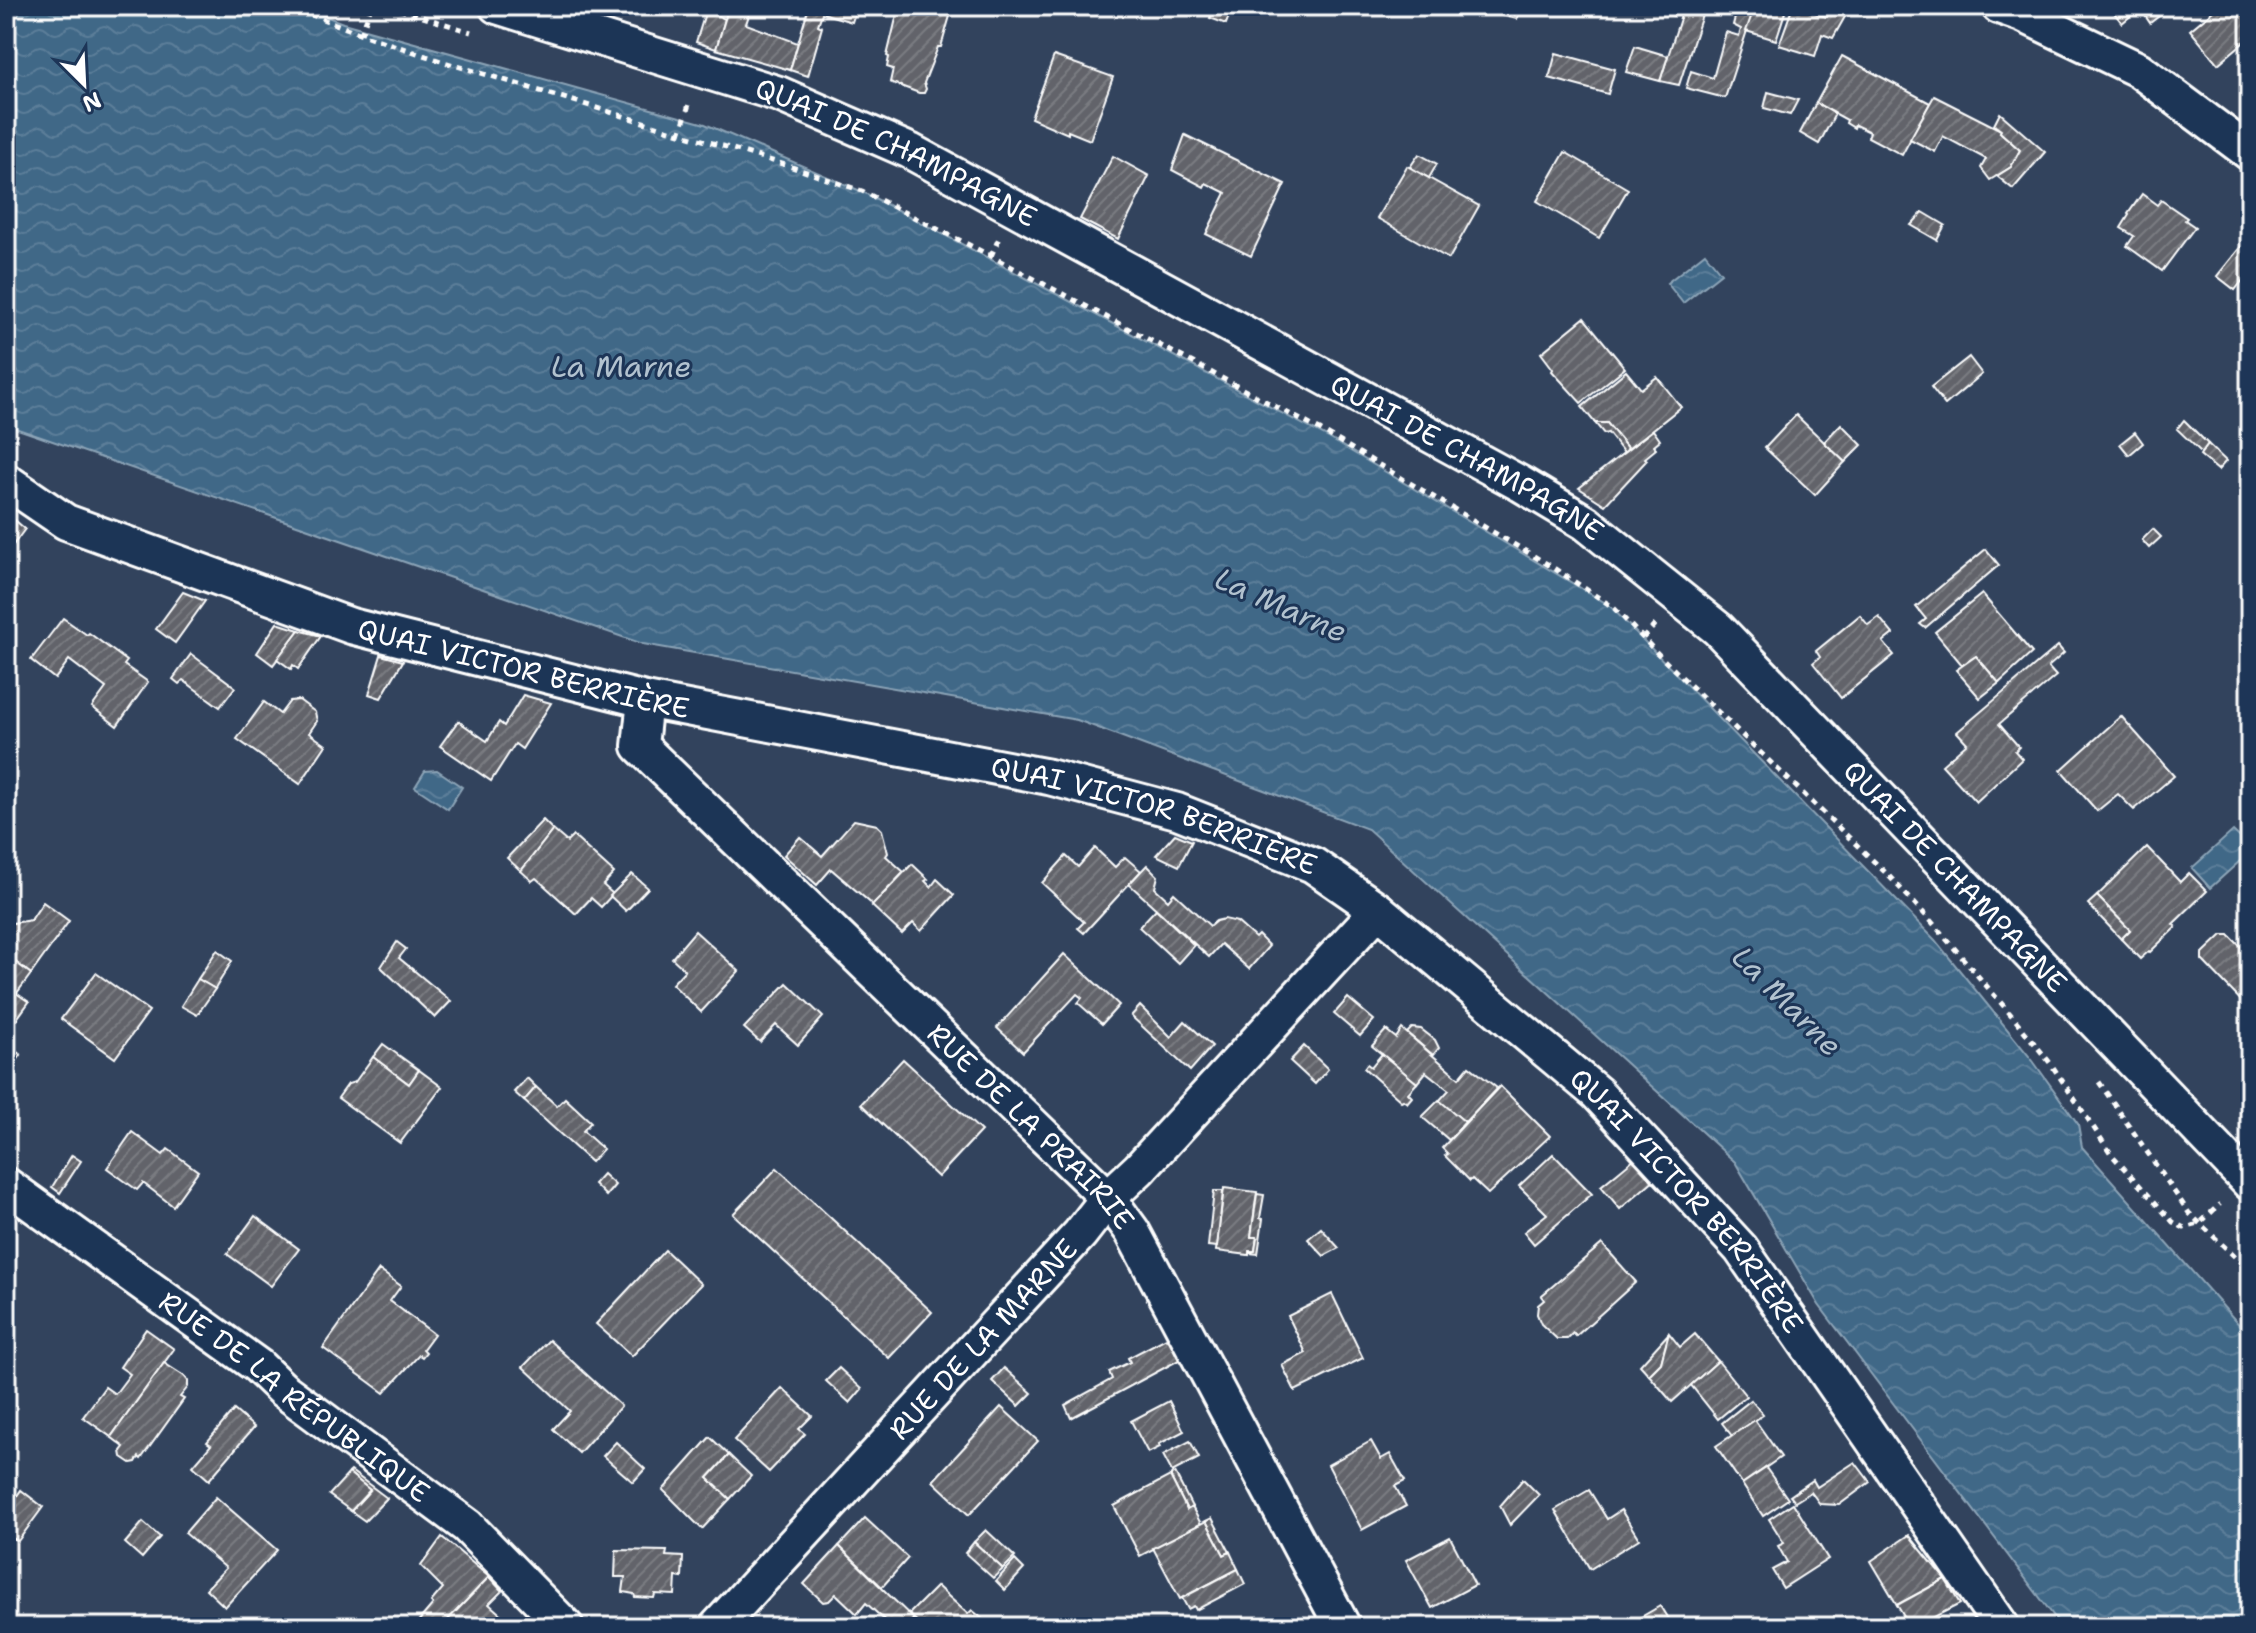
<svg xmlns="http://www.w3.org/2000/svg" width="2256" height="1633" viewBox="0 0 2256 1633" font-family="'Shantell Sans',sans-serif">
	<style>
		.water { fill: url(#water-waves); stroke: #8ca4b7; stroke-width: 2 }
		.building { fill: url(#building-hatch); stroke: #fff; stroke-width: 2 }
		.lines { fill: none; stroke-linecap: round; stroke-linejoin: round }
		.minor-casing { stroke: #fff; stroke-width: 40 }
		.path { stroke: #fff; stroke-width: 5; stroke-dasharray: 6 6; stroke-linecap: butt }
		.minor { stroke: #1d3557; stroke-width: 34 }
		.labels { text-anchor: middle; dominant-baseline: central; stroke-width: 6; stroke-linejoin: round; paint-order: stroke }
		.street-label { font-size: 28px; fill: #fff; stroke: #1d3557 }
		.water-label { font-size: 30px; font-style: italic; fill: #b2c2cf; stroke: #1d3557 }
	</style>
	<defs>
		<pattern id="water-waves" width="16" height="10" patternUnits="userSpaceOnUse" patternTransform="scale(2)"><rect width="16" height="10" fill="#3f6787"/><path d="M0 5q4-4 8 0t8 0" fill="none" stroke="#5c7e99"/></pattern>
		<pattern id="building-hatch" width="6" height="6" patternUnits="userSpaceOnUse" patternTransform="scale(2)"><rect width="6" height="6" fill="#62646b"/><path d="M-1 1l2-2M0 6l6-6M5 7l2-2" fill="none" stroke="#7a7b81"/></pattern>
	</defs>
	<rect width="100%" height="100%" fill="#32435d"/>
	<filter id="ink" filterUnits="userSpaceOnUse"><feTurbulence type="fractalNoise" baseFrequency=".0125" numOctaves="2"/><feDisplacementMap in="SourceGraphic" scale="16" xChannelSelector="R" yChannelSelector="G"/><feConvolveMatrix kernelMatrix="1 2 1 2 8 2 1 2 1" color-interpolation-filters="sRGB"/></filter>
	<g filter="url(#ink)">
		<g class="water">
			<polygon points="6,6 300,6 343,23 705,124 865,193 1327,437 1609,605 1935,940 2033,1061 2078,1124 2082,1147 2250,1337 2250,1627 2062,1627 1819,1305 1735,1162 1368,829 1077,720 643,644 6,425"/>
			<polygon points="1705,253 1721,273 1683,303 1667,283"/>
			<polygon points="437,770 462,787 448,809 415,787 425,771"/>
			<polygon points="2233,831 2250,847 2250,852 2210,888 2192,868"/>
		</g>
		<g class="building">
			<polygon points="710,6 719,6 717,15 725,19 716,49 696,42 705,13 708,12"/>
			<polygon points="729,6 752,6 746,24 798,43 790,70 716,49"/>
			<polygon points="809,6 857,6 852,22 822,13 818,25 822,27 808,76 790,70"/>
			<polygon points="899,6 941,6 952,9 941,47 938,47 924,83 926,89 924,93 919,93 890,82 893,69 887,67 889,57 887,56"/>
			<polygon points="1215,6 1232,8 1226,24 1210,18"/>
			<polygon points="1465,6 1520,6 1517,19"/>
			<polygon points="1646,6 1677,6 1674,16"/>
			<polygon points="1684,6 1705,6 1679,85 1660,81"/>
			<polygon points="1738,6 1755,6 1725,98 1686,88 1691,71 1713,78 1726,32 1739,36 1741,29 1733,25"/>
			<polygon points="1755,6 1787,6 1776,40 1746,31"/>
			<polygon points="1793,6 1827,17 1832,6 1851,6 1833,38 1822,34 1815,56 1779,45"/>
			<polygon points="2109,6 2143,6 2122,23"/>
			<polygon points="2143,6 2172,6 2150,23 2140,8"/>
			<polygon points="2219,6 2237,6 2250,22 2250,37 2218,64 2190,30"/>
			<polygon points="1635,46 1668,56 1660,81 1626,72"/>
			<polygon points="1556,53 1615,69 1608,94 1549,78"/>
			<polygon points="1054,56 1113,77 1090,140 1068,131 1068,134 1031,118"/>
			<polygon points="1842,56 1930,103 1902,155 1868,137 1870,132 1855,125 1854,128 1846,123 1847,120 1816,103"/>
			<polygon points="1768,92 1798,100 1790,115 1764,108"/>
			<polygon points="1934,96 2001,130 2000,132 2020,150 2011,167 1990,180 1981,168 1986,159 1943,136 1935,152 1910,139"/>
			<polygon points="1816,103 1835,114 1819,144 1800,133"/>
			<polygon points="2000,113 2045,152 2013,189 1997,176 2011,167 2020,150 2000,132 2001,130 1994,125"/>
			<polygon points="1185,135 1285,184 1251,256 1206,234 1226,193 1206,183 1204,187 1172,170"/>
			<polygon points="1565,152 1628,189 1599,238 1537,201"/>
			<polygon points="1419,154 1437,164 1429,178 1410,167"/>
			<polygon points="1113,156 1149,176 1118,239 1080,219"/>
			<polygon points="1407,166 1479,206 1449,259 1377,218"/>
			<polygon points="2142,194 2157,205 2161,200 2187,218 2185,220 2195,227 2162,271 2127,246 2134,236 2121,228 2129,215 2128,214"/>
			<polygon points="1923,212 1945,225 1937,240 1911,225"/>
			<polygon points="2250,235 2250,278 2247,275 2235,290 2217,276"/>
			<polygon points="1584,318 1625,368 1581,403 1552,371 1553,369 1541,353"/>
			<polygon points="1969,357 1982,374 1945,405 1931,387"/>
			<polygon points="1626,371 1641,389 1657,377 1681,407 1628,449 1607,423 1595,423 1582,407"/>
			<polygon points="1796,415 1845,462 1815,495 1765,448"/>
			<polygon points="2184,420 2208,444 2202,453 2177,429"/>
			<polygon points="1595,423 1607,423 1628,449 1624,453 1608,433 1604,434"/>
			<polygon points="1841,424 1862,445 1845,462 1824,442"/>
			<polygon points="1653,430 1660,440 1654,445 1656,449 1645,458 1647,460 1605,505 1579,488"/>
			<polygon points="2135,432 2143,443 2129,455 2120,444"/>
			<polygon points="2208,444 2226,461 2218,470 2200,455"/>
			<polygon points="8,514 25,529 13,545 6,540 6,517"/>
			<polygon points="2153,529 2161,537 2149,548 2142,540"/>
			<polygon points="1986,549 1999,565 1925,628 1920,624 1926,619 1916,607"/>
			<polygon points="183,592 205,601 175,643 156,629"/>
			<polygon points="1982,594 2032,653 1999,683 1976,656 1962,665 1935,632"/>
			<polygon points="1860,615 1868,625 1879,617 1893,634 1883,642 1894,655 1841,698 1813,663 1820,657 1816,651"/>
			<polygon points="63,618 87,635 89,633 127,661 124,665 148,682 117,726 92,707 106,688 69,660 55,679 31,660"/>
			<polygon points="277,623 299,630 273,665 257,653"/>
			<polygon points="299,630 321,636 298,669 293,665 291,669 277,659"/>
			<polygon points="2058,646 2064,653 2048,667 2056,676 1999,724 2019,747 2015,751 2022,759 1976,802 1942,765 1967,743 1957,732"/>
			<polygon points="191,654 235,687 220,707 183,680 179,684 173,679"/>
			<polygon points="381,655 403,661 381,698 369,694"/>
			<polygon points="1976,656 1999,683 1980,698 1956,670"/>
			<polygon points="523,695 551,703 522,749 515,744 491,781 440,746 458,721 487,741 499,722 504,726"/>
			<polygon points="299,700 315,712 317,721 309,733 326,745 300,784 237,739 264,702 280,714 290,701"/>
			<polygon points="2121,716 2174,776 2134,810 2118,794 2097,811 2061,770"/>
			<polygon points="543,820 553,830 521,871 507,858"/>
			<polygon points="854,820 877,825 882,830 888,853 886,856 904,872 873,905 831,869 817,885 784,855 800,837 822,856"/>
			<polygon points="553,830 567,842 573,836 614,873 603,885 613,894 601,907 591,898 576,914 536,878 532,881 521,871"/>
			<polygon points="1175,834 1192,841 1179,866 1156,855"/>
			<polygon points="2147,847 2180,882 2189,873 2207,891 2173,924 2176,927 2150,952 2149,951 2140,959 2121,939 2130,930 2097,896"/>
			<polygon points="1095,848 1115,867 1125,857 1141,871 1084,933 1078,928 1084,922 1042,883 1066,856 1078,867"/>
			<polygon points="912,864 928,879 925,881 931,887 937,879 954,895 921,931 913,923 902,934 872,906"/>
			<polygon points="1147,865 1158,876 1155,888 1168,900 1174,893 1210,926 1216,921 1224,919 1237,922 1255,938 1258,935 1269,946 1249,969 1221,944 1209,957 1129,884"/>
			<polygon points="632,874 648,888 626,911 610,896"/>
			<polygon points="2097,896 2130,930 2121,939 2088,904"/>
			<polygon points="43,902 69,921 31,974 6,955 6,917 13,923 31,920"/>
			<polygon points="1156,909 1194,945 1178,963 1139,927"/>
			<polygon points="695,931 739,971 701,1012 672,984 685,970 672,958"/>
			<polygon points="2222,935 2229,935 2250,956 2250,1010 2202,960 2202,954"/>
			<polygon points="397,942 406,949 399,958 451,1001 435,1018 381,967"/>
			<polygon points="217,950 232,961 215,989 198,979"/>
			<polygon points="1064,954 1119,1005 1102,1024 1078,1003 1082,998 1077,994 1023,1052 997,1028"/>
			<polygon points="6,955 31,974 17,993 6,986"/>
			<polygon points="96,973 149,1011 115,1058 61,1019"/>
			<polygon points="198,979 215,989 197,1015 181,1006"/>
			<polygon points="787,983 823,1017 798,1045 776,1025 760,1042 744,1028"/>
			<polygon points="6,986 29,1002 6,1034"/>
			<polygon points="1348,998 1374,1020 1360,1036 1334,1014"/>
			<polygon points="1140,1006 1171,1037 1185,1021 1212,1046 1190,1071 1131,1016"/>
			<polygon points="1412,1028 1421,1029 1435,1040 1439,1048 1433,1055 1407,1033"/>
			<polygon points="1402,1029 1459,1078 1469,1066 1497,1088 1465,1122 1439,1101 1449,1090 1426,1072 1417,1083 1372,1046 1386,1030 1396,1038"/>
			<polygon points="6,1044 21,1055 6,1076"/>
			<polygon points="383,1044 419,1070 409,1084 373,1057"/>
			<polygon points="1304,1046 1328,1069 1315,1084 1290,1061"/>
			<polygon points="1382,1054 1417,1083 1408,1093 1412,1097 1407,1103 1403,1100 1401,1101 1364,1068 1367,1064 1371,1067"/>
			<polygon points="373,1057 409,1084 419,1070 442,1087 400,1143 338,1098 348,1084 355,1082"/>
			<polygon points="903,1059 981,1131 938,1177 861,1104"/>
			<polygon points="527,1078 536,1087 524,1101 514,1092"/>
			<polygon points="1500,1086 1550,1136 1488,1194 1472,1179 1470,1181 1445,1156 1448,1154 1442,1148"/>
			<polygon points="536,1087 557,1106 565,1098 591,1122 583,1131 603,1149 591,1162 524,1101"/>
			<polygon points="1439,1100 1465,1122 1449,1140 1422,1117"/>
			<polygon points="132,1132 163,1155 168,1149 198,1171 173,1206 143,1183 137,1190 107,1168"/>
			<polygon points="1553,1154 1592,1194 1534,1244 1524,1232 1547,1214 1519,1186"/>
			<polygon points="72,1155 81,1161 60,1193 52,1187"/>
			<polygon points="1635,1158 1655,1179 1620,1209 1601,1186"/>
			<polygon points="777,1168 932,1312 889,1358 733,1214"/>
			<polygon points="603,1174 615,1185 606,1196 594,1184"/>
			<polygon points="1224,1188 1257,1192 1251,1237 1257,1237 1255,1251 1249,1251 1249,1255 1216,1251"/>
			<polygon points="1214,1191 1223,1191 1217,1247 1208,1246"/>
			<polygon points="1257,1194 1264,1195 1260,1218 1263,1219 1258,1254 1249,1253 1255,1251 1257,1237 1251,1237"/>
			<polygon points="255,1216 299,1249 271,1286 227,1254"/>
			<polygon points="1321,1228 1339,1248 1324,1256 1308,1239"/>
			<polygon points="1602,1244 1636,1282 1576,1336 1573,1333 1567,1339 1557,1339 1541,1324 1537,1314 1538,1305 1544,1300 1541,1296"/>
			<polygon points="665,1250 701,1284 632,1356 596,1324"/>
			<polygon points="379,1270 401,1286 390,1301 434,1334 423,1349 426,1352 422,1357 419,1355 384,1393 323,1348"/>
			<polygon points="1332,1294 1363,1358 1295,1391 1282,1365 1306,1353 1288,1316"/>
			<polygon points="146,1329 174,1349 111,1437 83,1417 105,1387 115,1394 130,1374 120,1367"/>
			<polygon points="1669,1333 1661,1363 1649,1375 1640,1365"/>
			<polygon points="1669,1333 1680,1347 1695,1334 1718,1361 1672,1402 1649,1375 1661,1363"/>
			<polygon points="1168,1337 1179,1360 1071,1418 1065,1405 1112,1379 1109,1372 1130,1362 1128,1358"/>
			<polygon points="549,1340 621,1406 579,1453 553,1429 570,1411 523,1367"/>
			<polygon points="1718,1361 1746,1396 1718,1419 1691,1385"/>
			<polygon points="164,1363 184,1376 188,1381 188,1387 180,1397 184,1399 141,1459 139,1457 136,1462 131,1463 122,1457 121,1451 124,1447 111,1437"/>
			<polygon points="839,1368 862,1389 850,1403 826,1381"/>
			<polygon points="1004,1368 1032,1393 1019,1406 992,1381"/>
			<polygon points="782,1388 812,1416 799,1429 805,1434 769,1472 734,1440"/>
			<polygon points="1751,1400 1763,1415 1732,1436 1722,1423"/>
			<polygon points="1169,1401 1184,1431 1159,1444 1160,1447 1148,1453 1131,1421"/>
			<polygon points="1001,1407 1038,1441 969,1515 933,1481"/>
			<polygon points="234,1410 254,1427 209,1480 193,1466 211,1445 207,1442"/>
			<polygon points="1755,1420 1781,1457 1742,1484 1716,1446"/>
			<polygon points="710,1437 729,1455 708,1478 730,1499 702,1529 663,1490"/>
			<polygon points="1190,1441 1199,1458 1172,1472 1163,1455"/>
			<polygon points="1371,1441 1381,1459 1390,1454 1405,1481 1395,1486 1406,1506 1362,1530 1328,1465"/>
			<polygon points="616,1442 645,1469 633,1482 603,1456"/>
			<polygon points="729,1455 751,1476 730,1499 708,1478"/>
			<polygon points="1855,1462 1870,1482 1839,1505 1820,1504 1811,1492 1795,1502 1790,1496 1813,1480 1817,1487"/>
			<polygon points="1766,1468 1788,1499 1763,1516 1742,1484"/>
			<polygon points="351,1471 387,1498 365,1521 351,1511 370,1490 349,1473"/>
			<polygon points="349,1473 370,1490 351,1511 329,1495"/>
			<polygon points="1175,1473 1192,1507 1187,1510 1170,1476"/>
			<polygon points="1170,1476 1187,1510 1192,1507 1201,1524 1140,1556 1114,1506"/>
			<polygon points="1523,1479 1539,1495 1510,1525 1500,1506"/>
			<polygon points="6,1490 16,1497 21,1490 43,1507 18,1541 9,1536 6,1541"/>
			<polygon points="1589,1490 1607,1519 1621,1510 1639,1539 1590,1569 1555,1510"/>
			<polygon points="216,1497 277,1550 225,1607 206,1589 226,1568 185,1533"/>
			<polygon points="1793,1503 1828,1559 1783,1588 1772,1570 1787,1562 1778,1546 1784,1543 1769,1519"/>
			<polygon points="865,1518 908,1558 882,1587 839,1546"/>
			<polygon points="1212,1518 1230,1552 1224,1555 1206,1521"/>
			<polygon points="1206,1521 1224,1555 1230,1552 1238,1569 1180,1599 1153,1548"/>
			<polygon points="143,1522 160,1537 142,1558 125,1543"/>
			<polygon points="986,1530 1015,1557 1003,1569 974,1542"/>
			<polygon points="1909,1535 1945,1579 1897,1605 1871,1561"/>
			<polygon points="442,1537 489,1577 441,1627 419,1627 416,1624 433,1604 431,1602 443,1588 421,1566"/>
			<polygon points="1450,1537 1475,1585 1432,1608 1406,1560"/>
			<polygon points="974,1542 1003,1569 993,1578 965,1553"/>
			<polygon points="839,1546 890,1596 914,1619 902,1627 892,1627 866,1603 857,1614 836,1594 829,1601 823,1602 804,1584"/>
			<polygon points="616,1550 667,1551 666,1556 683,1557 682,1578 676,1577 675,1595 655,1594 654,1598 635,1597 634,1594 623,1592 625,1577 615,1577"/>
			<polygon points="1015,1560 1024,1569 1005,1590 996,1581"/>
			<polygon points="1238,1569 1245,1584 1196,1610 1194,1606 1188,1609 1182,1598"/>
			<polygon points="489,1577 502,1591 489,1604 507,1620 500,1627 441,1627"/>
			<polygon points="1945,1579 1960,1604 1922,1623 1925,1627 1910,1627 1897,1605"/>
			<polygon points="937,1586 968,1614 972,1610 984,1620 979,1625 978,1627 923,1627 909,1614"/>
			<polygon points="1660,1606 1673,1627 1624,1627"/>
		</g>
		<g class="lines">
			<g class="minor-casing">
				<g id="minor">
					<path id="s1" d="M497 6 779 94 910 151 1521 484 1586 523 1718 629 2250 1183"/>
					<polyline points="1999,6 2022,14 2139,70 2250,153"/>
					<path id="s2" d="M6 481 66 522 351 626 645 700 1049 777 1177 811 1313 865 1378 910 1597 1093 1741 1249 2002 1627"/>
					<path id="s3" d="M645 700 640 746 1108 1198 1132 1231 1343 1627"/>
					<path id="s4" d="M6 1185 258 1366 282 1389 467 1526 566 1627"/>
					<path id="s5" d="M717 1627 1080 1234 1108 1198 1139 1169 1378 910"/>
				</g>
			</g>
			<g class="path">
				<polyline points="288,6 367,36 441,61 789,166 862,191 991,256 1320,430 1549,565 1613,607 1663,659 1887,874 1931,921 2013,1017 2051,1064 2112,1155 2173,1222 2184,1228 2199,1224 2220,1204"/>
				<polyline points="388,6 471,32"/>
				<polyline points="361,34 371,6"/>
				<polyline points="680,134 690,101"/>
				<polyline points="991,256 999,238"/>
				<polyline points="1643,638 1656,624"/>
				<polyline points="2099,1082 2189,1213 2250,1271"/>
			</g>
			<use href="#minor" class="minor"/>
		</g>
	</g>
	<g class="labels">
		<g class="street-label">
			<text stroke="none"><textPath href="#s1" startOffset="426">QUAI DE CHAMPAGNE</textPath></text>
			<text stroke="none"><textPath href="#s1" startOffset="1074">QUAI DE CHAMPAGNE</textPath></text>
			<text stroke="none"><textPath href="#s2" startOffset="554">QUAI VICTOR BERRIÈRE</textPath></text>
			<text stroke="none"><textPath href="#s2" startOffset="1202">QUAI VICTOR BERRIÈRE</textPath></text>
			<text stroke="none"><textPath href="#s1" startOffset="1722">QUAI DE CHAMPAGNE</textPath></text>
			<text stroke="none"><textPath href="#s3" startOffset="592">RUE DE LA PRAIRIE</textPath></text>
			<text stroke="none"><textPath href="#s2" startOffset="1874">QUAI VICTOR BERRIÈRE</textPath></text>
			<text stroke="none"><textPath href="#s5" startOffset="392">RUE DE LA MARNE</textPath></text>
			<text stroke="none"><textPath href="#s4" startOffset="358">RUE DE LA RÉPUBLIQUE</textPath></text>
		</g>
		<g class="water-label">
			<text x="621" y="366">La Marne</text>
			<text transform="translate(1281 605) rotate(24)">La Marne</text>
			<text transform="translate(1787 1001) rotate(45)">La Marne</text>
		</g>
	</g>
	<rect width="2256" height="1633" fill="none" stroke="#1d3557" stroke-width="32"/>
	<rect x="16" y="16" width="2224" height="1601" fill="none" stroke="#fff" stroke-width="3" filter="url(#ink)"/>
	<g transform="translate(84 84) rotate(156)" stroke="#1d3557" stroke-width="6" paint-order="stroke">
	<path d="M0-6L14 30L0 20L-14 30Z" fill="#ffffff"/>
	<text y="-12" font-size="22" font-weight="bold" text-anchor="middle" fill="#ffffff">N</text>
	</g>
</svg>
